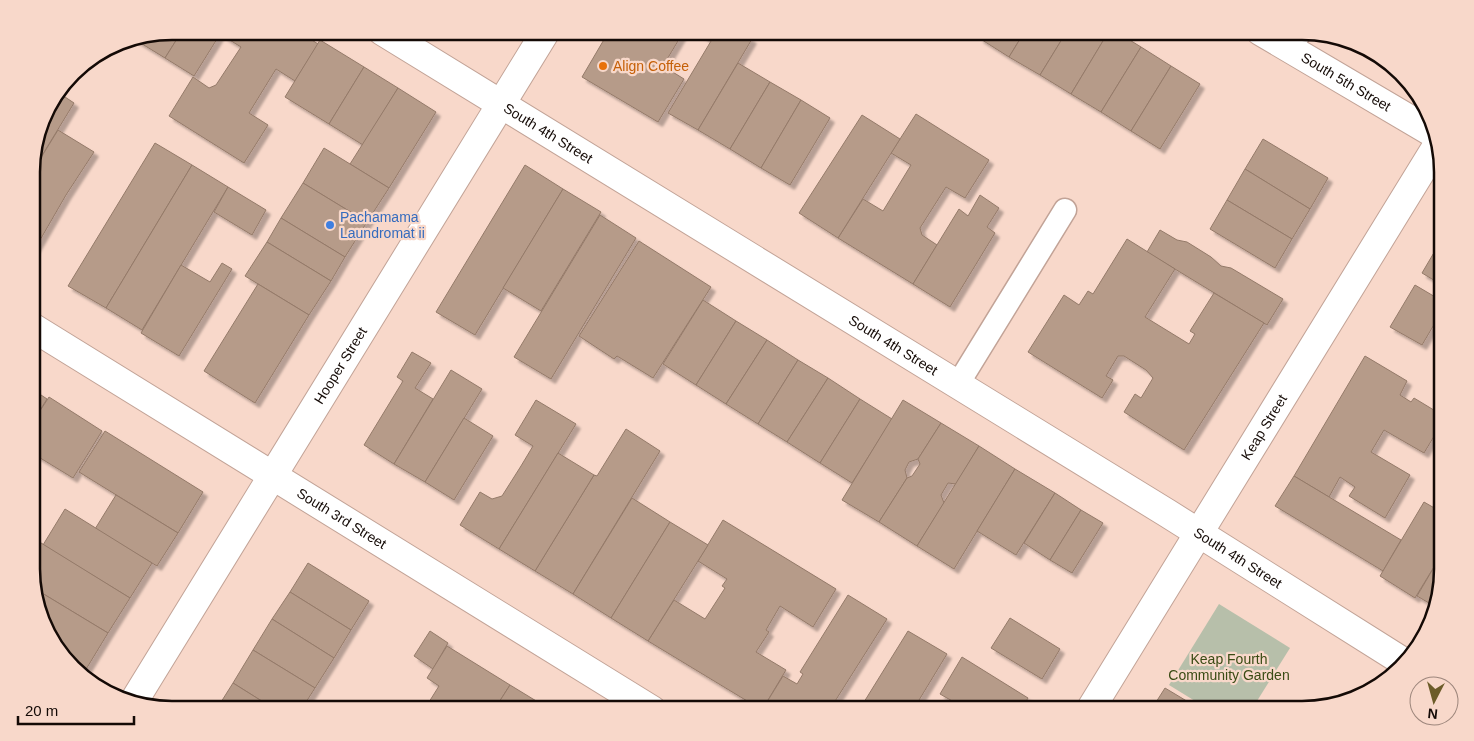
<svg xmlns="http://www.w3.org/2000/svg" width="1474" height="741" viewBox="0 0 1474 741" font-family="Helvetica,sans-serif">
	<style>
		.green { fill: #b7bfaa }
		.building { fill: #b69b89; stroke: #947a69; filter: url(#shadow) }
		.lines { fill: none; stroke-linecap: round; stroke-linejoin: round }
		.lane-casing { stroke: #c2a397; stroke-width: 25 }
		.street-casing { stroke: #c2a397; stroke-width: 30 }
		.lane { stroke: #fff; stroke-width: 22 }
		.street { stroke: #fff; stroke-width: 28 }
		.food-dot { fill: #e8710a; stroke: #f8d8ca; stroke-width: 2 }
		.shop-dot { fill: #3f7fe0; stroke: #f8d8ca; stroke-width: 2 }
		.labels { text-anchor: middle; dominant-baseline: central; stroke-width: 4.5; stroke-linejoin: round; paint-order: stroke }
		.food-label { font-size: 14px; fill: #c56008; stroke: #f8d8ca; text-anchor: start }
		.street-label { font-size: 14px; fill: #140a06; stroke: #f8d8ca }
		.shop-label { font-size: 14px; fill: #366cbe; stroke: #f8d8ca; text-anchor: start }
		.park-label { font-size: 14px; fill: #3a4b14; stroke: #f8d8ca }
		.rim { fill: none; stroke: #140a06; stroke-width: 2.5 }
	</style>
	<defs>
		<filter id="shadow"><feDropShadow dx="4.5" dy="4.5" stdDeviation="1" flood-color="#0004"/></filter>
	</defs>
	<rect width="100%" height="100%" fill="#f8d8ca"/>
	<polygon class="green" points="1219,604 1290,648 1252,709 1208,709 1169,685"/>
	<g class="building">
		<polygon points="172,31 182,31 165,58 134,39"/>
		<polygon points="182,31 222,31 194,76 165,58"/>
		<polygon points="222,31 298,31 318,44 295,81 276,69 249,113 268,125 244,163 169,116 193,77 209,88 216,85 241,47 220,34"/>
		<polygon points="609,31 684,31 663,66 684,79 658,122 582,77"/>
		<polygon points="695,31 712,31 708,39"/>
		<polygon points="717,31 738,31 752,39 698,130 668,113"/>
		<polygon points="983,31 1025,31 1009,57 979,38"/>
		<polygon points="1025,31 1067,31 1040,75 1009,57"/>
		<polygon points="1067,31 1109,31 1071,94 1040,75"/>
		<polygon points="1109,31 1115,31 1141,47 1101,112 1071,94"/>
		<polygon points="320,40 364,67 329,124 285,97"/>
		<polygon points="1141,47 1171,66 1131,131 1101,112"/>
		<polygon points="738,63 770,82 730,149 698,130"/>
		<polygon points="1171,66 1200,84 1160,149 1131,131"/>
		<polygon points="364,67 398,88 363,145 329,124"/>
		<polygon points="770,82 801,100 761,168 730,149"/>
		<polygon points="398,88 436,112 389,188 350,164"/>
		<polygon points="59,93 74,103 32,172 32,163 46,110"/>
		<polygon points="801,100 830,118 790,185 761,168"/>
		<polygon points="916,114 989,160 965,198 946,187 920,228 922,235 937,245 913,284 838,238 863,199 883,211 911,165 891,153"/>
		<polygon points="862,115 900,139 838,238 799,213"/>
		<polygon points="58,130 94,152 66,195 32,254 32,178 37,170 34,169"/>
		<polygon points="1263,139 1328,178 1310,209 1245,169"/>
		<polygon points="155,143 192,165 106,308 68,286"/>
		<polygon points="324,148 389,188 367,222 303,183"/>
		<polygon points="192,165 228,187 142,330 106,308"/>
		<polygon points="525,165 563,189 475,335 436,312"/>
		<polygon points="1245,169 1310,209 1292,239 1227,200"/>
		<polygon points="303,183 367,222 345,257 281,218"/>
		<polygon points="228,187 266,210 252,235 214,212"/>
		<polygon points="563,189 601,212 541,311 503,288"/>
		<polygon points="980,195 999,208 987,227 995,233 950,307 913,284 959,209 968,216"/>
		<polygon points="1227,200 1292,239 1275,268 1210,229"/>
		<polygon points="600,215 636,238 551,379 514,357"/>
		<polygon points="281,218 345,257 331,281 267,242"/>
		<polygon points="1160,230 1177,240 1187,242 1211,257 1221,266 1231,268 1283,299 1267,325 1147,252"/>
		<polygon points="1127,239 1175,269 1145,317 1189,344 1195,334 1190,331 1214,293 1264,323 1184,450 1124,412 1135,394 1141,398 1153,378 1146,370 1124,356 1118,356 1106,376 1113,380 1102,398 1028,352 1064,295 1079,305 1088,291 1093,294"/>
		<polygon points="1442,239 1442,285 1422,273"/>
		<polygon points="639,241 711,287 653,378 617,356 614,359 579,336"/>
		<polygon points="267,242 331,281 309,315 245,276"/>
		<polygon points="222,263 232,269 179,356 141,333 181,265 210,282"/>
		<polygon points="258,284 309,315 255,403 204,371"/>
		<polygon points="1415,285 1442,301 1442,311 1422,345 1390,327"/>
		<polygon points="703,300 736,321 696,385 663,364"/>
		<polygon points="736,321 767,340 726,404 696,385"/>
		<polygon points="767,340 798,360 758,424 726,404"/>
		<polygon points="412,352 431,363 415,388 433,399 394,464 364,445 403,381 397,377"/>
		<polygon points="1365,356 1407,381 1400,395 1411,402 1414,398 1442,415 1442,423 1424,453 1384,430 1371,452 1410,475 1385,518 1349,496 1355,487 1340,477 1329,497 1294,476"/>
		<polygon points="798,360 828,378 787,442 758,424"/>
		<polygon points="451,370 482,389 425,482 394,464"/>
		<polygon points="828,378 860,399 820,463 787,442"/>
		<polygon points="32,389 47,399 32,423"/>
		<polygon points="49,397 102,431 73,478 32,453 32,423"/>
		<polygon points="860,399 892,419 852,483 820,463"/>
		<polygon points="536,400 576,424 499,549 460,525 480,492 492,499 502,496 521,466 533,446 515,435"/>
		<polygon points="903,400 941,423 918,459 909,462 905,470 907,478 879,522 842,500"/>
		<polygon points="464,418 493,436 454,500 425,482"/>
		<polygon points="941,423 979,446 956,484 948,483 941,495 944,503 917,546 879,522 907,478 912,476 920,464 918,459"/>
		<polygon points="626,429 660,451 573,594 535,571 594,475 597,476"/>
		<polygon points="105,431 203,492 178,533 79,472"/>
		<polygon points="979,446 1015,469 954,569 917,546"/>
		<polygon points="558,453 594,475 535,571 499,549"/>
		<polygon points="1015,469 1055,493 1016,555 977,531"/>
		<polygon points="1294,476 1401,540 1383,571 1275,506"/>
		<polygon points="1055,493 1081,510 1050,560 1024,543"/>
		<polygon points="116,495 178,533 157,566 95,529"/>
		<polygon points="632,498 670,522 611,618 573,594"/>
		<polygon points="1424,502 1443,513 1443,552 1415,598 1380,576"/>
		<polygon points="65,509 152,563 130,598 43,545"/>
		<polygon points="1081,510 1103,523 1072,573 1050,560"/>
		<polygon points="723,520 836,589 813,627 780,606 766,630 769,632 756,652 786,670 762,710 648,641 674,600 705,619 725,588 722,586 727,579 698,561"/>
		<polygon points="670,522 708,545 648,641 611,618"/>
		<polygon points="33,538 130,598 108,633 32,587"/>
		<polygon points="1443,552 1443,569 1434,606 1417,596"/>
		<polygon points="308,563 369,601 351,630 290,592"/>
		<polygon points="32,587 108,633 85,671 60,654"/>
		<polygon points="290,592 351,630 334,658 272,619"/>
		<polygon points="848,595 887,619 832,706 838,710 762,710 783,676 797,684 803,674 800,672"/>
		<polygon points="1010,618 1060,649 1042,679 991,648"/>
		<polygon points="272,619 334,658 315,688 253,650"/>
		<polygon points="430,631 448,643 433,669 414,656"/>
		<polygon points="908,631 947,654 913,710 864,710 867,705 864,702"/>
		<polygon points="447,646 510,685 494,710 424,710 439,686 427,678"/>
		<polygon points="253,650 315,688 301,710 276,710 233,683"/>
		<polygon points="962,657 1028,698 1021,710 957,710 954,702 940,694"/>
		<polygon points="233,683 276,710 216,710"/>
		<polygon points="510,685 551,710 494,710"/>
		<polygon points="1165,688 1200,709 1151,710"/>
	</g>
	<g class="lines">
		<g class="lane-casing">
			<g id="lane">
				<polyline points="1290,49 1301,31"/>
				<polyline points="958,384 1065,210"/>
			</g>
		</g>
		<g class="street-casing">
			<g id="street">
				<path id="s1" d="M382 31 1167 513 1402 661"/>
				<path id="s2" d="M1260 31 1433 133"/>
				<path id="s3" d="M32 327 652 710"/>
				<path id="s4" d="M134 701 546 31"/>
				<path id="s5" d="M1090 710 1438 144"/>
			</g>
		</g>
		<use href="#lane" class="lane"/>
		<use href="#street" class="street"/>
	</g>
	<circle class="food-dot" cx="603" cy="66" r="5"/>
	<circle class="shop-dot" cx="330" cy="225" r="5"/>
	<g class="labels">
		<g class="food-label">
			<text x="613" y="66">Align Coffee</text>
		</g>
		<g class="street-label">
			<text stroke="none"><textPath href="#s2" startOffset="100">South 5th Street</textPath></text>
			<text stroke="none"><textPath href="#s1" startOffset="195">South 4th Street</textPath></text>
			<text stroke="none"><textPath href="#s1" startOffset="600">South 4th Street</textPath></text>
			<text stroke="none"><textPath href="#s4" startOffset="394">Hooper Street</textPath></text>
			<text stroke="none"><textPath href="#s5" startOffset="332">Keap Street</textPath></text>
			<text stroke="none"><textPath href="#s3" startOffset="364">South 3rd Street</textPath></text>
			<text stroke="none"><textPath href="#s1" startOffset="1005">South 4th Street</textPath></text>
		</g>
		<g class="shop-label">
			<text x="340" y="217">Pachamama<tspan x="340" dy="16">Laundromat ii</tspan></text>
		</g>
		<g class="park-label">
			<text x="1229" y="659">Keap Fourth<tspan x="1229" dy="16">Community Garden</tspan></text>
		</g>
	</g>
	<path d="M0 0H1474V741H0ZM172 40H1302A132 132 0 0 1 1434 172V569A132 132 0 0 1 1302 701H172A132 132 0 0 1 40 569V172A132 132 0 0 1 172 40Z" fill="#f8d8ca" fill-rule="evenodd"/>
	<path class="rim" d="M172 40H1302A132 132 0 0 1 1434 172V569A132 132 0 0 1 1302 701H172A132 132 0 0 1 40 569V172A132 132 0 0 1 172 40Z"/>
	<g transform="translate(1434 701) rotate(186)"><circle r="24" fill="#f8d8ca" stroke="#9d867c"/>
	<path d="M0-4L9 19L0 12L-9 19Z" fill="#6c5c29"/>
	<text y="-8" font-size="14" font-weight="bold" text-anchor="middle" fill="#140a06">N</text>
	</g>
	<path d="M18 716v8h116v-8" fill="none" stroke="#140a06" stroke-width="2.5"/>
	<text x="25" y="716" font-size="15" fill="#140a06" stroke="#f8d8ca" stroke-width="4" paint-order="stroke">20 m</text>
</svg>
